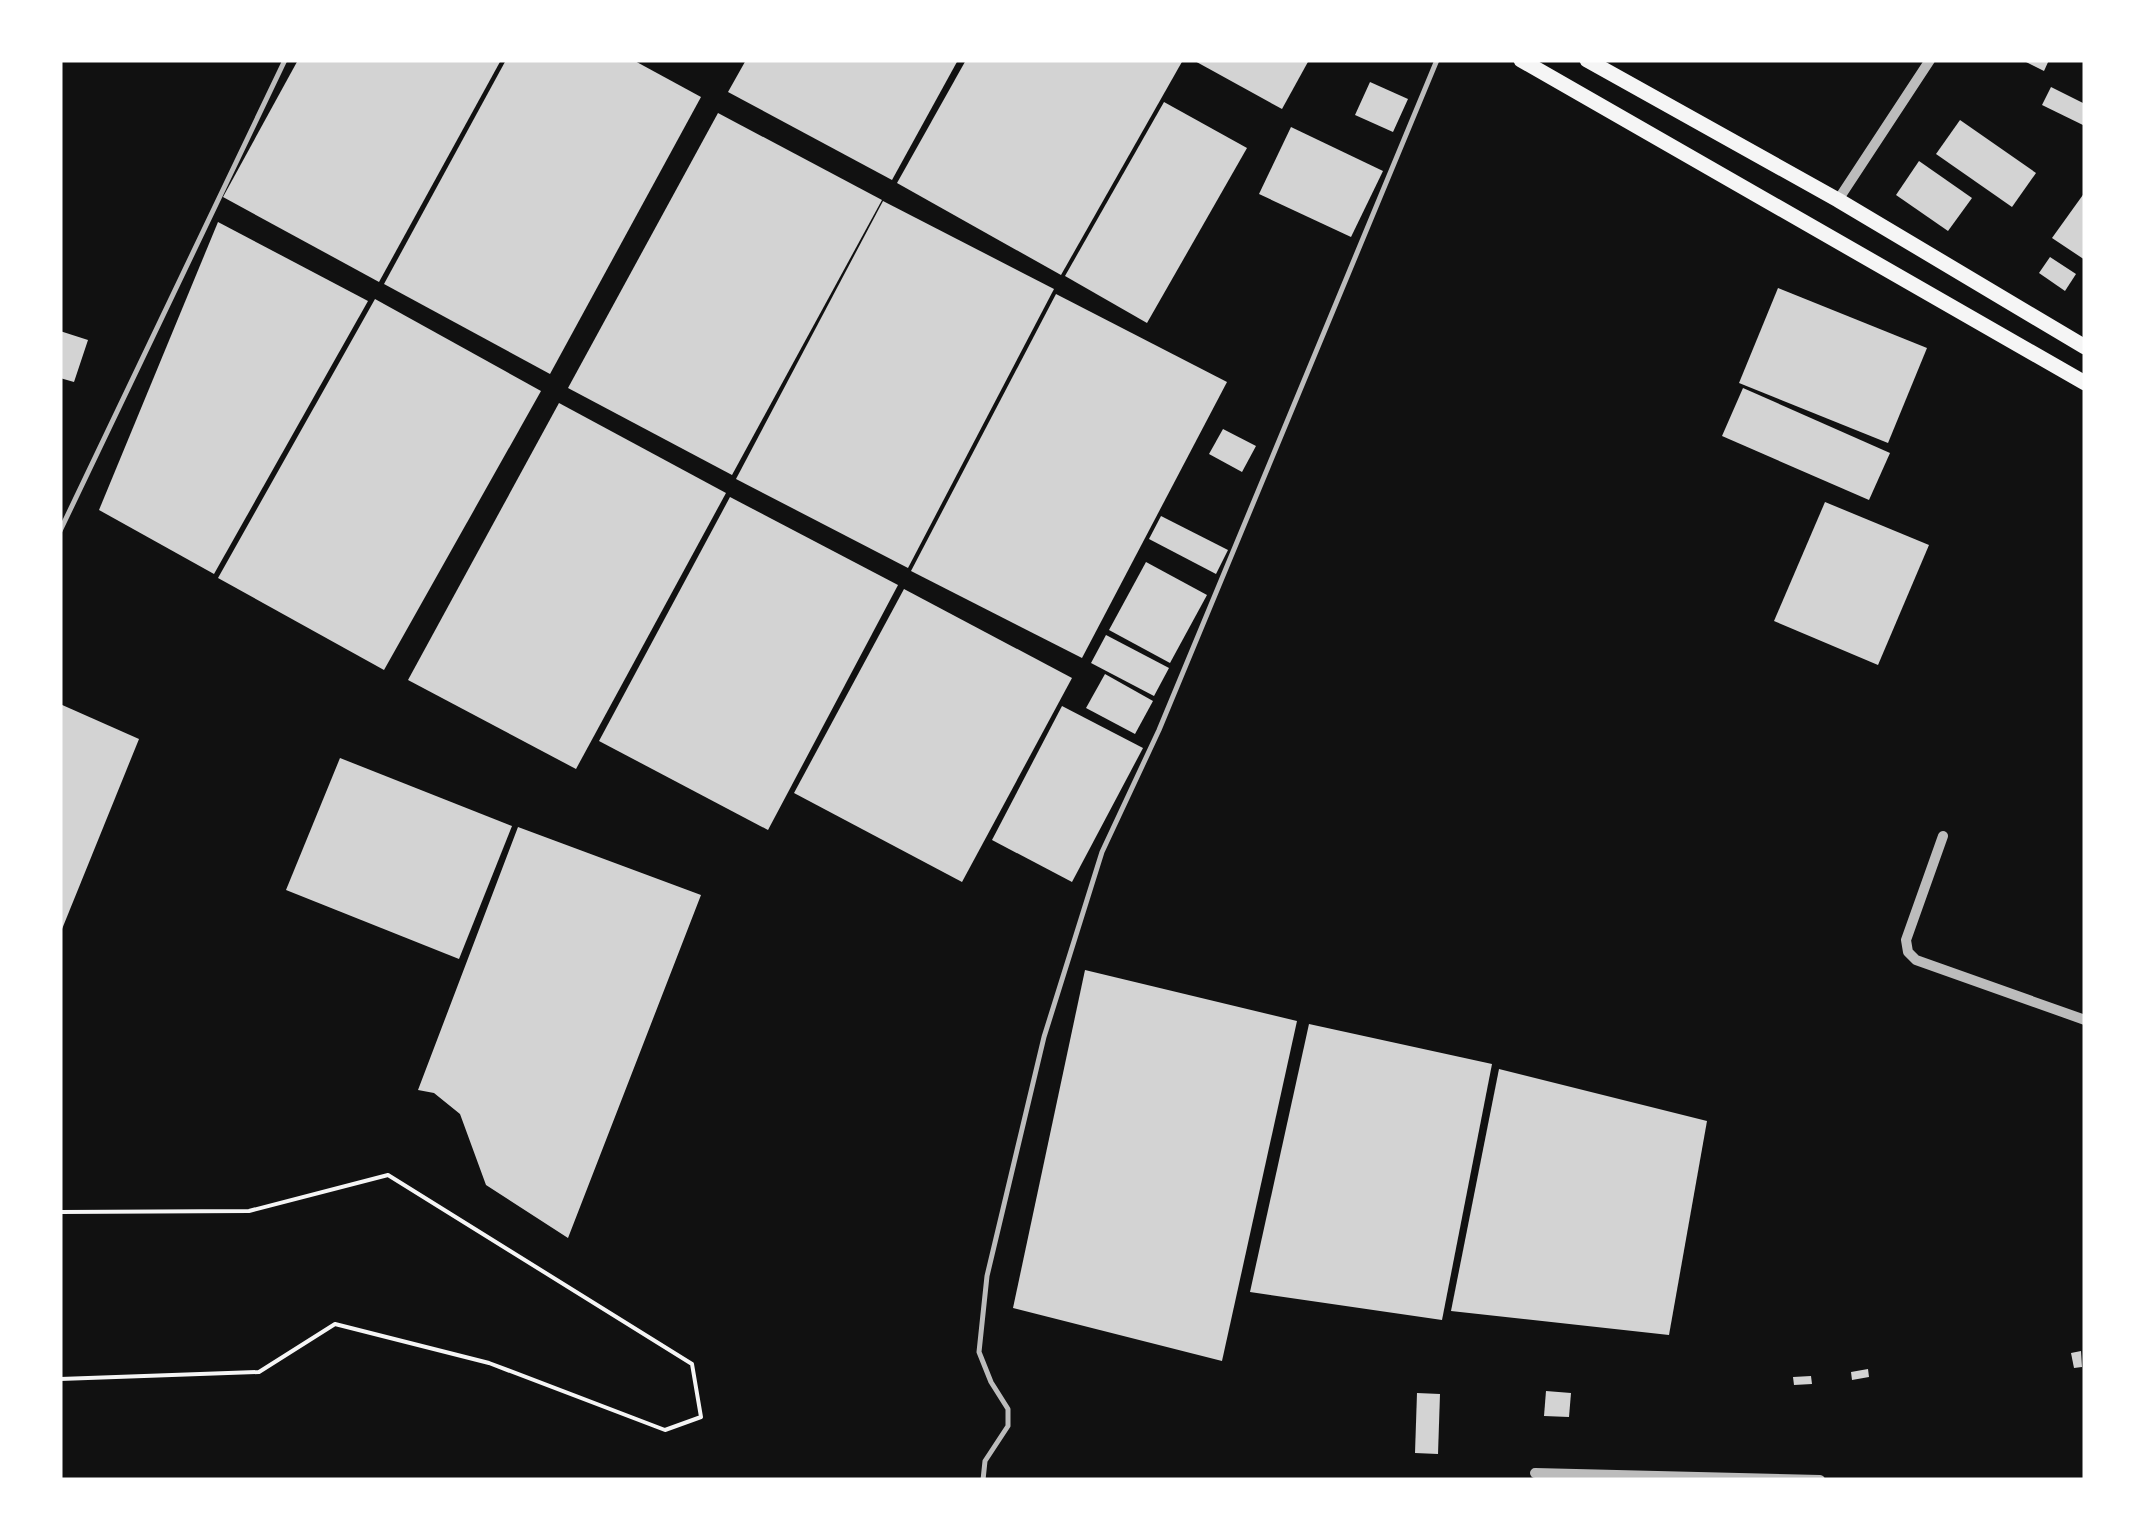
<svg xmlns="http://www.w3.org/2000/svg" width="2145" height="1540" viewBox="0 0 2145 1540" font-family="'PT Sans',sans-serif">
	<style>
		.building { fill: #d3d3d3 }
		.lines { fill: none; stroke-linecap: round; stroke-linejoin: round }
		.path { stroke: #f5f5f5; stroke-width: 4 }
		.service { stroke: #bcbcbc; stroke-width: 5 }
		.minor { stroke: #bcbcbc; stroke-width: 10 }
		.trunk { stroke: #f5f5f5; stroke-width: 15 }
	</style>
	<rect width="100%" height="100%" fill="#111"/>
	<g class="building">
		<polygon points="298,60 501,60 379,282 223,197"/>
		<polygon points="506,60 633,60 701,97 550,374 384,284"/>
		<polygon points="746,60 958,60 892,180 728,92"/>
		<polygon points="966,60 1183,60 1061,275 897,183"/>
		<polygon points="1193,60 1309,60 1282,109"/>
		<polygon points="2022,60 2049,60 2044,71"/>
		<polygon points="1370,82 1408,99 1393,132 1355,115"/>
		<polygon points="2051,87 2085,104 2085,126 2042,105"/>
		<polygon points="1164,102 1247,148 1147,323 1065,276"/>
		<polygon points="718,113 882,200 732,475 568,388"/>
		<polygon points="1960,120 2036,173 2012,207 1936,154"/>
		<polygon points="1291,127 1383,171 1351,237 1259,194"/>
		<polygon points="1919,161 1972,198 1948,231 1896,195"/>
		<polygon points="2085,192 2085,260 2052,238"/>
		<polygon points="883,201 1054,289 908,568 736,479"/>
		<polygon points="218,222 368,301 214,574 99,510"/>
		<polygon points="2050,257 2076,274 2065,291 2039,273"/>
		<polygon points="1778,288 1927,348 1888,443 1739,383"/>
		<polygon points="1056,294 1227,382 1082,658 911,571"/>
		<polygon points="375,299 541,391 384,670 218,578"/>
		<polygon points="60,331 88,340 74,382 60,378"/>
		<polygon points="1743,388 1890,453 1869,500 1722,436"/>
		<polygon points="559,403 726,493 576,769 408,680"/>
		<polygon points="1223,429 1256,446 1242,472 1209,454"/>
		<polygon points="730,497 898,585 768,830 599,741"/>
		<polygon points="1825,502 1929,545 1878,665 1774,621"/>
		<polygon points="1161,516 1228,550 1216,574 1149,539"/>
		<polygon points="1146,562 1207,595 1170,663 1109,630"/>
		<polygon points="904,589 1072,678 962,882 794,793"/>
		<polygon points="1106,635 1169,668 1154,696 1091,663"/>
		<polygon points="1105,674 1153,701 1135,734 1086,708"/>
		<polygon points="60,704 139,739 60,934"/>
		<polygon points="1062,706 1143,748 1072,882 992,840"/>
		<polygon points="340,758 512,826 459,959 286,890"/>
		<polygon points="518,827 701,895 568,1238 486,1185 460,1114 434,1093 418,1090"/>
		<polygon points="1085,970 1297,1021 1222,1361 1013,1308"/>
		<polygon points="1309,1024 1492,1064 1442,1320 1250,1292"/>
		<polygon points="1499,1069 1707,1121 1669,1335 1451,1311"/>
		<polygon points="2081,1351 2082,1367 2074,1368 2071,1353"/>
		<polygon points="1868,1369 1869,1377 1852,1380 1851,1372"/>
		<polygon points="1811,1376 1812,1384 1794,1385 1793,1377"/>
		<polygon points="1546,1391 1571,1393 1569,1417 1544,1416"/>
		<polygon points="1417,1393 1440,1394 1438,1454 1415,1453"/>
	</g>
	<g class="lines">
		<polyline class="path" points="60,1212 249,1211 388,1175 692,1364 701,1417 665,1430 489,1363 335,1324 259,1372 60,1379"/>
		<g class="service">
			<polyline points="60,531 285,60"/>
			<polyline points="983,1480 985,1461 1008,1426 1008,1409 991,1382 979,1352 987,1276 1044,1037 1102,852 1159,730 1437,60"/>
		</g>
		<g class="minor">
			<polyline points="1838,200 1930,60"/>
			<polyline points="1943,836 1906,940 1908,952 1916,960 2085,1020"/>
			<polyline points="1535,1473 1820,1480"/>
		</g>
		<g class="trunk">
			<polyline points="1521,60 2085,383"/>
			<polyline points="1587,60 1838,200 2085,347"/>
		</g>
	</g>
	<rect width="2145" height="1540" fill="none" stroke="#ffffff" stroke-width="125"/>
</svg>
